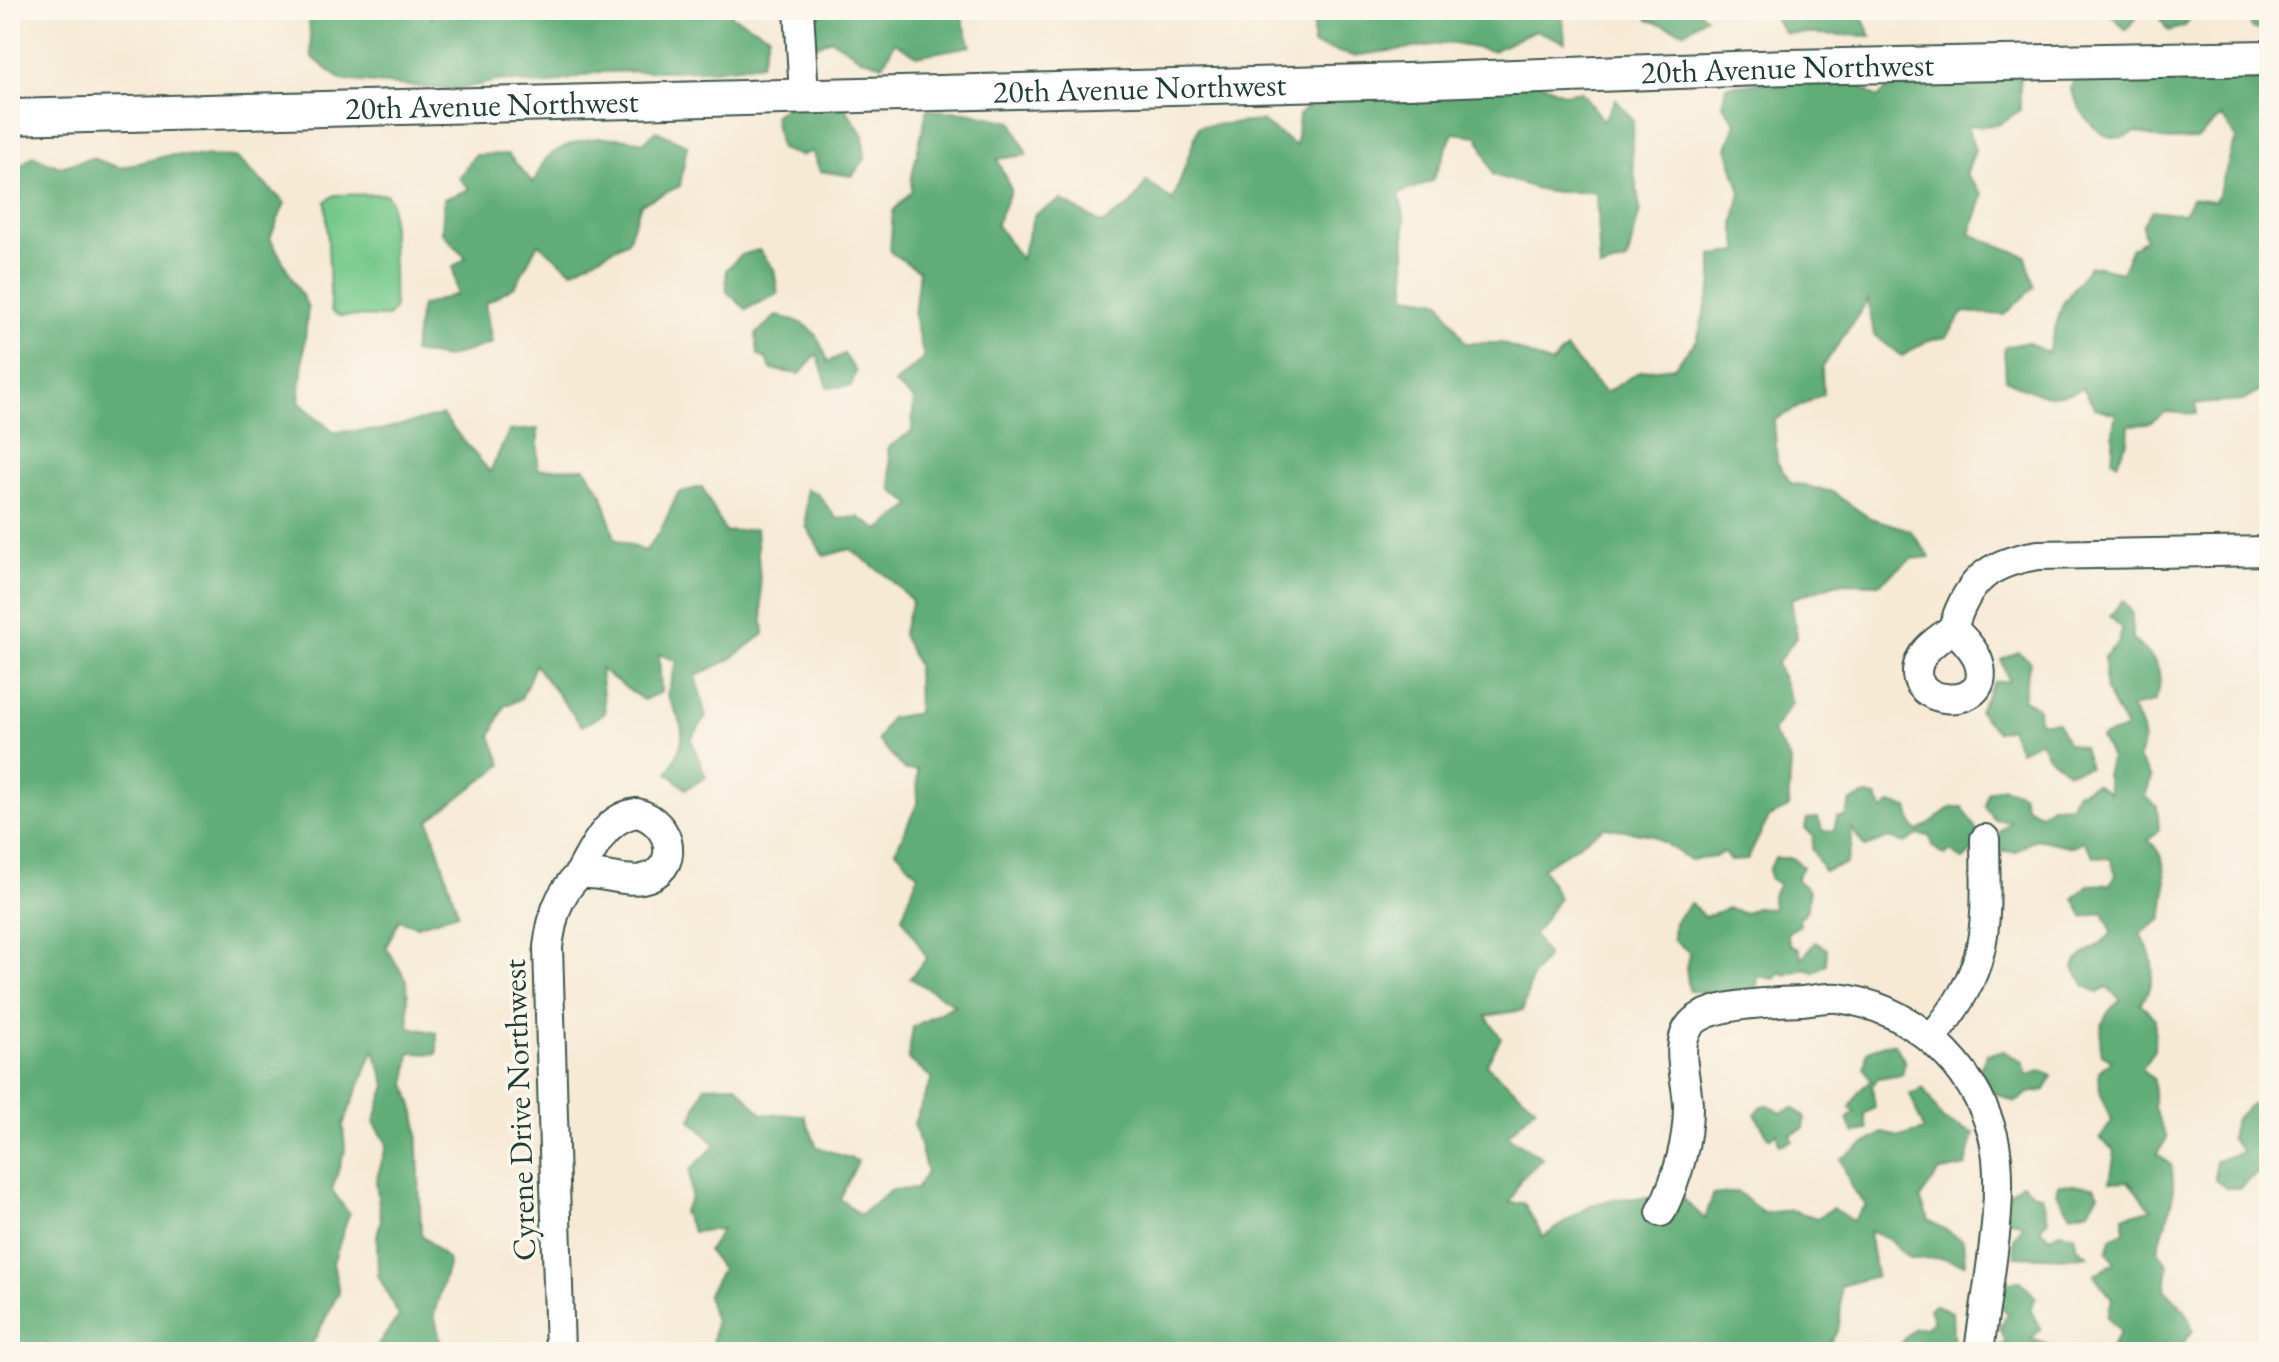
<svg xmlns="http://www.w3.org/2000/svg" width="2279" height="1362" viewBox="0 0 2279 1362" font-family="'EB Garamond',serif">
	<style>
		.green { fill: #76c98b; stroke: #4a8360; stroke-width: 2 }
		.forest { fill: #60ad77; stroke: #407556; stroke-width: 2 }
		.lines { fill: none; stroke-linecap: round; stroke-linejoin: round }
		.minor-casing { stroke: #3f574c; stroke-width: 32 }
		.tertiary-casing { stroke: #3f574c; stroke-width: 38 }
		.minor { stroke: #fff; stroke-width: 28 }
		.tertiary { stroke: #fff; stroke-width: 34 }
		.labels { text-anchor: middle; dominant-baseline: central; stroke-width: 7; stroke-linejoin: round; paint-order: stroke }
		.street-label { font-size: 32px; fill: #1f3d34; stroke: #fbf7ec }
	</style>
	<rect width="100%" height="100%" fill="#fbf7ec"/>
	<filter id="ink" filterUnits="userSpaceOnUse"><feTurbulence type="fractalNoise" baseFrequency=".0125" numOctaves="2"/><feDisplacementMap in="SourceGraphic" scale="16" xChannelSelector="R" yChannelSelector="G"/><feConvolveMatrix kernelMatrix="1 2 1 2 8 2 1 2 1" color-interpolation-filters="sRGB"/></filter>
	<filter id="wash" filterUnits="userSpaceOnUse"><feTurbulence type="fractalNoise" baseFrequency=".006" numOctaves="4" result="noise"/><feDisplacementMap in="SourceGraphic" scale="32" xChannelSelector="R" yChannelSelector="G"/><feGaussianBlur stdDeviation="1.8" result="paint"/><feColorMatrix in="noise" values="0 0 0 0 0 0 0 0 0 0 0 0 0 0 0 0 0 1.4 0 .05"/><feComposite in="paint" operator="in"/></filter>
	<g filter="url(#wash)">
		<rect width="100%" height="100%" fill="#f6ead5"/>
		<polygon class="green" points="386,194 391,201 394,309 388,317 339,316 331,311 326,201 335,195"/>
		<g class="forest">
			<polygon points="308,10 429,10 432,20 434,10 729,10 732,16 769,35 761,64 714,70 598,72 546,85 502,80 455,90 341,80 312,57"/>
			<polygon points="814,10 959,10 971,46 917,56 895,42 883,65 861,58 831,39 815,46 809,23 817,20"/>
			<polygon points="1314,10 1552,10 1563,19 1565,42 1535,30 1493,51 1448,43 1353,56 1313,45"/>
			<polygon points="1646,10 1697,10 1706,17 1685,32 1648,20"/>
			<polygon points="1769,10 1858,10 1871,36 1785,33"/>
			<polygon points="2107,10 2143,10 2126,30"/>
			<polygon points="2155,10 2196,10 2185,26 2169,31"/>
			<polygon points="2248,10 2269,10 2269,30 2251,29"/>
			<path d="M2087 51 2269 68V366L2263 389 2243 401 2196 404V414L2166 412 2148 424 2129 425 2128 440 2117 463 2112 459C2115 442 2111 432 2116 414L2095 408 2083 388C2051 402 2037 395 2006 379L2004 347 2027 342 2048 353 2062 305 2090 265 2122 272 2131 249 2145 239 2142 225 2152 210 2184 214 2192 198 2215 201C2225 179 2228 160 2236 138L2221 116 2197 139 2164 140 2136 132C2102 152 2082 115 2070 89Z"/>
			<path d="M1988 66 2020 79V110L1998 125 1967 126 1975 150 1966 175 1983 195 1970 234 2026 256 2034 287 2004 315 1964 312 1946 337 1927 341 1902 356 1874 335 1868 300 1822 368 1823 394 1774 420 1777 462 1791 483 1832 492 1868 517 1910 530 1930 557 1911 559 1879 584 1838 583 1791 599 1797 637 1777 663 1792 703 1772 732 1791 761 1788 808 1769 817 1747 860 1730 861 1723 852 1715 857 1690 860 1652 835 1605 827 1543 868 1559 898 1534 935 1547 956 1532 977 1523 1010 1486 1016 1501 1038 1486 1065 1536 1107 1507 1136 1543 1158 1520 1180 1510 1203H1524L1543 1237C1559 1228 1580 1209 1596 1204 1625 1193 1653 1201 1682 1198L1705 1219 1713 1195 1738 1192 1763 1213 1792 1210 1817 1218 1833 1208 1852 1221 1866 1205 1851 1187 1841 1159 1882 1133 1900 1137 1924 1130 1910 1094 1923 1088 1943 1120 1974 1133 1966 1166 1939 1172 1920 1199 1929 1220 1963 1240 1965 1264 1940 1258 1910 1259 1888 1239 1869 1231 1876 1276 1840 1286C1841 1313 1844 1335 1820 1352H711L715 1322 707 1295 722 1270 708 1251 722 1229 693 1232 683 1212 691 1198 690 1170 716 1145 691 1120 705 1086 736 1085 762 1114 804 1115 817 1147 858 1161 840 1199 860 1215 891 1190 916 1189 927 1172 914 1123 932 1078 908 1059 913 1027 955 1005 910 978 927 958 902 917 918 875 896 850 918 802 917 770H905L878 740 890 718 918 713 917 665 902 635 912 601 889 578 850 549 824 556 806 526V489L817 493 837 519 858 517 879 530 912 505 892 490 888 448 912 431 914 399 894 384 924 358 914 316 919 271 890 252 893 211 912 191 911 180 927 110 967 112 1012 122 1027 155 997 159 1011 190 996 224 1021 259 1034 215 1061 200 1102 224 1131 204 1147 181 1173 201 1199 126 1262 121 1296 146 1299 115 1322 95 1515 71 1564 94 1581 91 1603 121 1616 99 1633 120 1632 158 1640 210 1627 261 1600 269 1596 192H1548L1493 175 1478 136 1453 133 1432 181 1399 194 1404 216 1406 296 1440 301 1465 343H1502L1551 364 1566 349 1605 393 1640 371 1674 367 1697 340 1712 284V255L1739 252 1734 224 1741 192 1727 148 1736 123 1723 105 1726 86 1843 75 1877 98C1903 74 1917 69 1951 82Z"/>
			<polygon points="836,93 863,135 865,159 852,176 820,171 812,151 801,156 780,149 774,116 797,97"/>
			<path d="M656 131 687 145 680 186 641 204 628 241 572 271 538 243 516 285 485 304 492 343 446 358 413 352 421 306 457 294 453 267 466 258 442 232 444 199 470 189 459 178 475 155 508 154 533 183C538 175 542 160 550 155 578 135 613 135 644 142Z"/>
			<path d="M170 155 236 157 285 203 270 238 308 307 299 402 333 432 380 430 442 415 490 472 509 431 538 429V469L585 468 602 494 615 539 645 551 660 532 678 493 702 487 725 532 756 529 764 634 731 659 696 676 706 717 691 739 706 777 686 789 668 773C687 737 687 731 667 695L677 661 659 654 661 692 643 700 600 669 605 713 582 726 535 665 521 699 504 706 491 736 502 765 429 820 458 913 417 926 399 920 386 947 407 981 409 1027 437 1033V1054L410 1053 406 1083 417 1120 421 1234 449 1261 434 1314 443 1352H377L376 1347 399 1316 378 1275 377 1236 381 1219 376 1181 387 1144 374 1122 386 1085 374 1049 343 1125 345 1150 332 1190 349 1214 333 1263 339 1292 308 1352H10V169L15 170 33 156 60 167 92 158 120 168Z"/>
			<polygon points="759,250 774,269 778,294 746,309 727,292 726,270 741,255"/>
			<path d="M776 316C809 321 817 330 828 362L844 354 856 372 851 386 828 387 817 354 800 374 772 370 766 359 758 355 756 334Z"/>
			<path d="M2123 600 2132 614V639C2156 659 2167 670 2155 702L2131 707C2142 725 2148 739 2138 759L2151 778 2145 797 2157 806 2159 829 2148 840C2171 859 2167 892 2162 919L2140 934C2155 957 2159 981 2140 1004L2155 1018 2154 1050 2142 1069 2154 1080V1108L2167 1138 2157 1154 2171 1165C2178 1204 2166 1214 2158 1250L2168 1265 2165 1289 2186 1311 2193 1330 2182 1345 2186 1352H2108L2121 1332 2107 1317 2112 1299 2094 1275 2115 1262 2107 1252 2111 1238 2124 1232V1216L2151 1209 2128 1181 2110 1182 2115 1151 2100 1139 2112 1121 2100 1092 2099 1071 2112 1060 2102 1054C2097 1032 2103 1012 2121 1000L2107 987 2098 992 2086 987 2073 967C2082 950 2102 948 2112 932L2103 912 2083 917 2074 898 2088 885 2110 884 2116 875 2111 859 2094 856 2083 841 2073 847 2036 839 2014 852 1999 850 1997 834 2011 820H1995L1985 807 1988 792 2003 787 2022 794 2026 807 2040 814 2051 806 2071 805 2076 793 2095 784 2110 793 2106 774 2111 758 2101 737 2126 729 2106 691 2104 657 2119 642 2122 629 2110 616Z"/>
			<polygon points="2018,652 2030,661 2023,699 2038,708 2039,722 2058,722 2067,743 2083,747 2089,767 2068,772 2048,756 2040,741 2020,751 2010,728 1997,732 1979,712 1994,682 2009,681 2001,660"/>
			<polygon points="1867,795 1876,797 1883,810 1891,803 1908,808 1913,827 1919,831 1952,807 1962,807 1976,829 1980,844 1963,860 1951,851 1944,855 1933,847 1930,836 1918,835 1905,843 1889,838 1865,847 1851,828 1852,845 1846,864 1824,871 1812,849 1813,836 1805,828 1807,819 1818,818 1823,831 1834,831 1837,817 1845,817 1851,801"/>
			<polygon points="1775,858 1793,858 1803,867 1796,879 1809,891 1808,909 1799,919 1800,925 1787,933 1790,945 1799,949 1802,959 1815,942 1827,949 1826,964 1814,972 1806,968 1785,975 1781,972 1774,979 1758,976 1756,992 1724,1006 1710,994 1689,990 1686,967 1690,953 1673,939 1674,922 1691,903 1704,917 1728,908 1746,913 1757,907 1773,909 1772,897 1779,884 1770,880 1769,869"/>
			<polygon points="1884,1044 1895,1044 1905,1062 1902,1074 1878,1078 1872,1086 1875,1108 1864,1114 1868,1129 1854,1134 1847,1119 1855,1112 1850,1108 1859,1091 1871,1080 1864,1068 1867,1052"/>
			<polygon points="2003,1051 2023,1062 2027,1075 2041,1071 2052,1076 2045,1090 2029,1093 2016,1102 1991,1091 1979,1071 1987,1054"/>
			<polygon points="2269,1103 2269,1181 2257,1173 2241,1188 2226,1188 2215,1180 2215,1161 2243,1152 2230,1138 2234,1120 2251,1104"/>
			<polygon points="1769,1105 1781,1113 1794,1108 1805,1118 1804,1128 1791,1135 1793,1141 1779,1145 1777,1133 1769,1138 1755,1114 1762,1106"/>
			<polygon points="2022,1183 2035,1194 2042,1195 2048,1220 2040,1228 2050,1237 2059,1232 2074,1235 2077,1247 2088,1255 2070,1258 2015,1256 2014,1237 2024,1225 2006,1218 2009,1193"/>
			<polygon points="2058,1184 2094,1186 2099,1194 2089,1210 2071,1214 2056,1193"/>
			<polygon points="2021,1281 2036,1298 2030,1309 2041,1329 2031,1339 2051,1346 2050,1352 1982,1352 2006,1343 2000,1327 2008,1314 1997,1304 2009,1282"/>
			<polygon points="1935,1305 1952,1312 1954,1352 1893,1352 1915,1328 1925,1328 1934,1321 1929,1309"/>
		</g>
	</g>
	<g filter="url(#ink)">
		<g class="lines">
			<g class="minor-casing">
				<g id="minor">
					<polyline points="799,10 804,95"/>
					<path d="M1953 628C1968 580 1988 563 2038 555L2269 551"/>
					<path d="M1953 628C1961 637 1972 646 1977 658 2003 718 1888 707 1924 653 1931 643 1944 636 1953 628Z"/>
					<path d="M637 813C673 822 682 871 642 879 626 883 601 872 579 874 593 850 605 817 637 813Z"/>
					<path d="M1932 1037C1992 966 1986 927 1985 839"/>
					<path d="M1661 1212C1677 1179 1688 1143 1688 1107 1688 1082 1673 1044 1691 1024 1709 1003 1774 1002 1801 1001 1813 1000 1826 997 1838 998 1911 1007 1973 1064 1993 1135 2008 1191 1986 1292 1979 1352"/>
					<path d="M560 1352 548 947C552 917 557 896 579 874"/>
				</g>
			</g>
			<g class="tertiary-casing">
				<g id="tertiary">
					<path id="s1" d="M10 117 1407 81 1788 67 2269 58"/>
				</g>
			</g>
			<use href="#minor" class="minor"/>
			<use href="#tertiary" class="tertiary"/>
		</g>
	</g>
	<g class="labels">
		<g class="street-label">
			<text stroke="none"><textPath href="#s1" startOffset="1778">20th Avenue Northwest</textPath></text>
			<text stroke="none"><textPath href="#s1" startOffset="1130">20th Avenue Northwest</textPath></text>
			<text stroke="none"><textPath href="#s1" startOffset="482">20th Avenue Northwest</textPath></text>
			<text transform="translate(519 1110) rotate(-92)">Cyrene Drive Northwest</text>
		</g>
	</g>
	<rect width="2279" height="1362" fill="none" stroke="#fbf7ec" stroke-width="40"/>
</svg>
